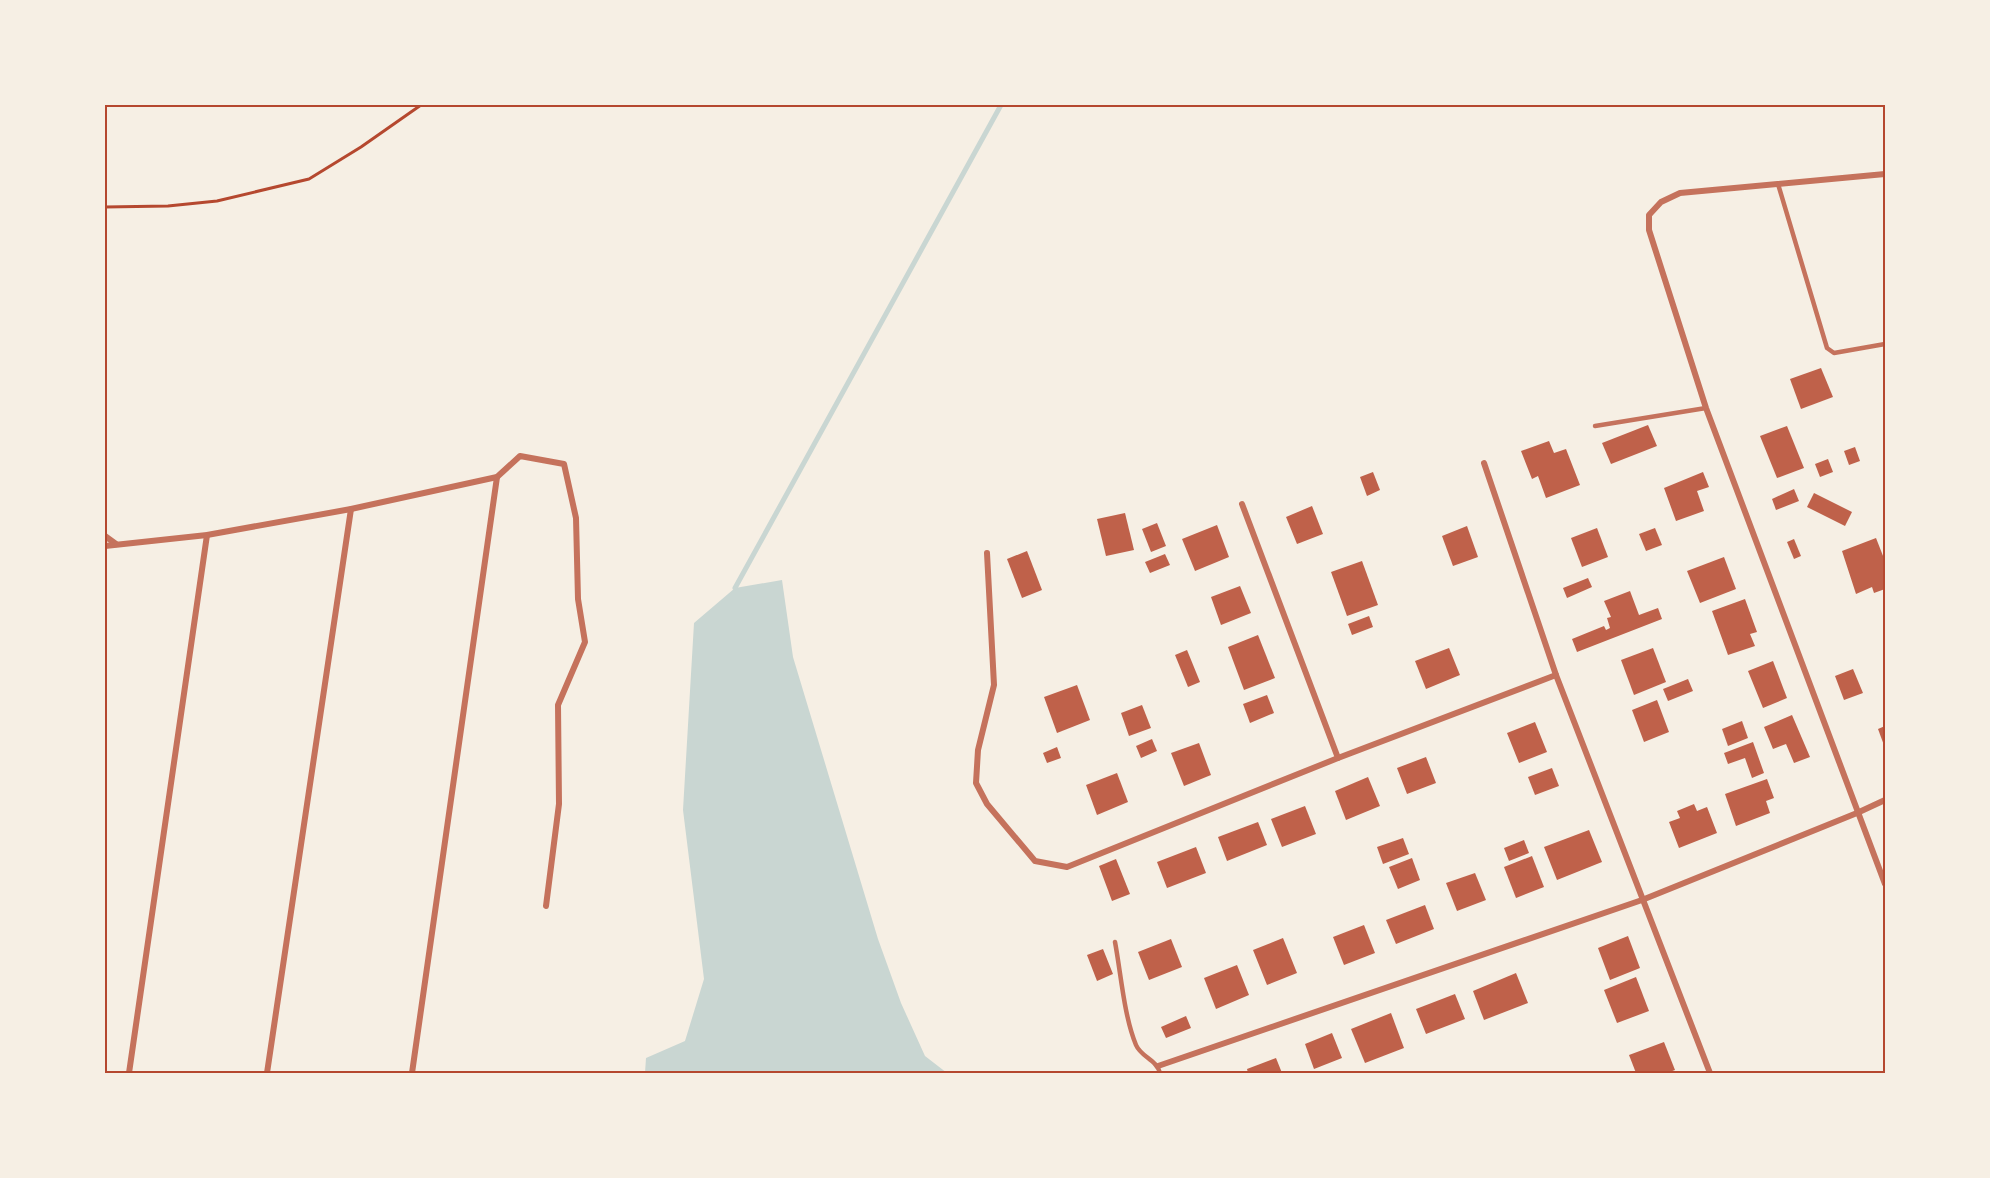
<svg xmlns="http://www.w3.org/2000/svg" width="1990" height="1178" viewBox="0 0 1990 1178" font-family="'IBM Plex Sans',sans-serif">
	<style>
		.water { fill: #c9d6d2 }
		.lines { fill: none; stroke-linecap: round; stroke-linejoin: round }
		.stream { stroke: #c9d6d2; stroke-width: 5 }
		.building { fill: #bf614a }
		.path { stroke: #b5482f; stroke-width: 3 }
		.service { stroke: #c5725c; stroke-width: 4.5 }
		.minor { stroke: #c5725c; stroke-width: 6 }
		.neatline { fill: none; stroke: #b5482f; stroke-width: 2 }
	</style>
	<rect width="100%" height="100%" fill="#f6efe4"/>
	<polygon class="water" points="782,580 793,657 878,939 901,1003 925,1056 947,1073 645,1073 646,1058 685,1041 704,979 683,810 694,623 735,588"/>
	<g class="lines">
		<polyline class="stream" points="735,588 1001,105"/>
	</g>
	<g class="building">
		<polygon points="1821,368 1833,397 1801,409 1790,379"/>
		<polygon points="1648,425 1657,446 1611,464 1602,443"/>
		<polygon points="1787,426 1804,468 1777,478 1760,436"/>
		<polygon points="1549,441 1554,453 1566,449 1580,485 1546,498 1538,476 1532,479 1521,451"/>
		<polygon points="1855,447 1860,461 1849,465 1844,451"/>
		<polygon points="1828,459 1833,472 1820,477 1815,464"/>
		<polygon points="1373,472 1380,490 1367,496 1360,477"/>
		<polygon points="1703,472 1709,487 1697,491 1704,511 1676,521 1664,488"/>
		<polygon points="1794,489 1799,501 1776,510 1772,499"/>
		<polygon points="1814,493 1852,512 1845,526 1807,507"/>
		<polygon points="1312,506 1323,534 1297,544 1286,517"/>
		<polygon points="1125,513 1134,550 1106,556 1097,519"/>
		<polygon points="1157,523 1166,546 1151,552 1142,529"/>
		<polygon points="1217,525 1229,557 1195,571 1182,539"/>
		<polygon points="1467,526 1478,557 1453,566 1442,536"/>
		<polygon points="1597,528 1608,557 1582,567 1571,538"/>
		<polygon points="1655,528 1662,545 1646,551 1639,534"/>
		<polygon points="1876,538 1885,561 1885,589 1874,593 1872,587 1856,594 1842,551"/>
		<polygon points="1794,539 1801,556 1794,559 1787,542"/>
		<polygon points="1027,551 1042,590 1022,598 1007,559"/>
		<polygon points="1165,554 1170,565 1150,573 1145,562"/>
		<polygon points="1724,557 1736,589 1700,603 1687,571"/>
		<polygon points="1362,561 1378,605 1347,616 1331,572"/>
		<polygon points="1588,578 1592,587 1567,598 1563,588"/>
		<polygon points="1240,586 1251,613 1221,625 1211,597"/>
		<polygon points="1630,591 1639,615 1658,608 1662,619 1577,652 1572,639 1604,626 1606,630 1610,628 1607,618 1611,617 1604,601"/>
		<polygon points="1745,599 1757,632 1750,634 1755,646 1728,655 1712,611"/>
		<polygon points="1369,616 1373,627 1352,635 1348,624"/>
		<polygon points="1258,635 1275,678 1244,690 1228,647"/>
		<polygon points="1449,648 1460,675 1426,689 1415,661"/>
		<polygon points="1653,648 1666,682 1634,695 1621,660"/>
		<polygon points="1187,650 1200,682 1188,687 1175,655"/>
		<polygon points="1773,661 1787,698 1763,708 1748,671"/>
		<polygon points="1853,669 1863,693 1844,700 1835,676"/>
		<polygon points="1688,679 1693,691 1668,701 1663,689"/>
		<polygon points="1077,685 1090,720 1057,733 1044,697"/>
		<polygon points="1267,695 1274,713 1250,723 1243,704"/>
		<polygon points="1657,700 1669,732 1644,742 1632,710"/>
		<polygon points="1142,705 1151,728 1129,736 1121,713"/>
		<polygon points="1792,715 1810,757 1794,763 1786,744 1773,749 1764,727"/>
		<polygon points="1742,721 1748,738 1728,746 1722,729"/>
		<polygon points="1535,722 1547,752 1519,763 1507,733"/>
		<polygon points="1885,726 1885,748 1878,729"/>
		<polygon points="1152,739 1157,751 1141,758 1136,746"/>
		<polygon points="1753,742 1764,773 1752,778 1745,758 1728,764 1724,753"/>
		<polygon points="1199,743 1211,775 1184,786 1171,753"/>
		<polygon points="1057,747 1061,758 1047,763 1043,753"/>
		<polygon points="1426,757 1436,783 1407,794 1397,768"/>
		<polygon points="1552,768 1559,786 1535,795 1528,777"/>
		<polygon points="1117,773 1128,802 1097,815 1086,785"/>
		<polygon points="1368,777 1380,806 1346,820 1335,791"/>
		<polygon points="1767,779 1774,798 1766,801 1770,813 1736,826 1725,794"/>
		<polygon points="1694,804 1697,811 1707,807 1717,833 1679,848 1669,822 1680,818 1677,811"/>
		<polygon points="1305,806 1316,834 1282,847 1271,819"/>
		<polygon points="1258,822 1267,845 1227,861 1218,837"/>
		<polygon points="1589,830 1602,862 1557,880 1544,847"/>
		<polygon points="1403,838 1409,854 1383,864 1377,847"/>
		<polygon points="1524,840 1529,853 1509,861 1504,848"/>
		<polygon points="1196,847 1206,873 1167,888 1157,862"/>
		<polygon points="1532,856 1544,887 1516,898 1504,867"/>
		<polygon points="1412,858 1420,880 1398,889 1389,867"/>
		<polygon points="1116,859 1130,894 1112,901 1099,866"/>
		<polygon points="1475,873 1486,900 1457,911 1446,883"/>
		<polygon points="1425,905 1434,929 1396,944 1386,920"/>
		<polygon points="1364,925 1375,953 1344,965 1333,937"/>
		<polygon points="1628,936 1640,968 1610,980 1598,948"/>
		<polygon points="1283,938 1297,973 1267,985 1253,950"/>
		<polygon points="1171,939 1182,967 1149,980 1138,952"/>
		<polygon points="1103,949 1113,974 1097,981 1087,955"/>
		<polygon points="1237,965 1249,995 1216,1009 1204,978"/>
		<polygon points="1516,973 1528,1003 1484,1020 1473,991"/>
		<polygon points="1636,977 1649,1011 1617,1023 1604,990"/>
		<polygon points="1455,994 1465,1019 1426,1034 1416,1009"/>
		<polygon points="1391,1013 1404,1048 1365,1063 1351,1029"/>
		<polygon points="1186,1016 1191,1028 1166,1038 1161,1027"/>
		<polygon points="1332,1033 1342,1058 1314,1069 1305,1044"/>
		<polygon points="1664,1042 1675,1070 1667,1073 1636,1073 1629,1055"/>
		<polygon points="1276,1058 1282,1073 1248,1073 1247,1069"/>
	</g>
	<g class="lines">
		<polyline class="path" points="105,207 168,206 217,201 309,179 361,147 421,105"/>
		<g class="service">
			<polyline points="1778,184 1827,348 1834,353 1885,344"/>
			<polyline points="1595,426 1706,408"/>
			<path d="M1115 942C1121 974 1124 1016 1136 1045 1141 1057 1157 1060 1160 1073"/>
		</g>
		<g class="minor">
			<polyline points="1885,174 1680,193 1661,202 1649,215 1649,230 1706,408 1885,884"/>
			<polyline points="1484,463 1556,675 1710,1073"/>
			<polyline points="1242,504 1338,758"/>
			<polyline points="105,536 116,544"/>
			<polyline points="105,546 207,535 351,509 497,477 520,456 564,464 576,518 578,599 585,642 558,705 559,804 546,906"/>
			<polyline points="987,553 994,685 978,750 976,783 987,804 1035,861 1067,867 1338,758 1556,675"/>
			<polyline points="1158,1066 1642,900 1857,813 1885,800"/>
			<polyline points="129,1073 207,535"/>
			<polyline points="267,1073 351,509"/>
			<polyline points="412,1073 497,477"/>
		</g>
	</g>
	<rect width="1990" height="1178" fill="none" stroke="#f6efe4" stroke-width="213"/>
	<rect x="106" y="106" width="1778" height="966" class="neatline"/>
</svg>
